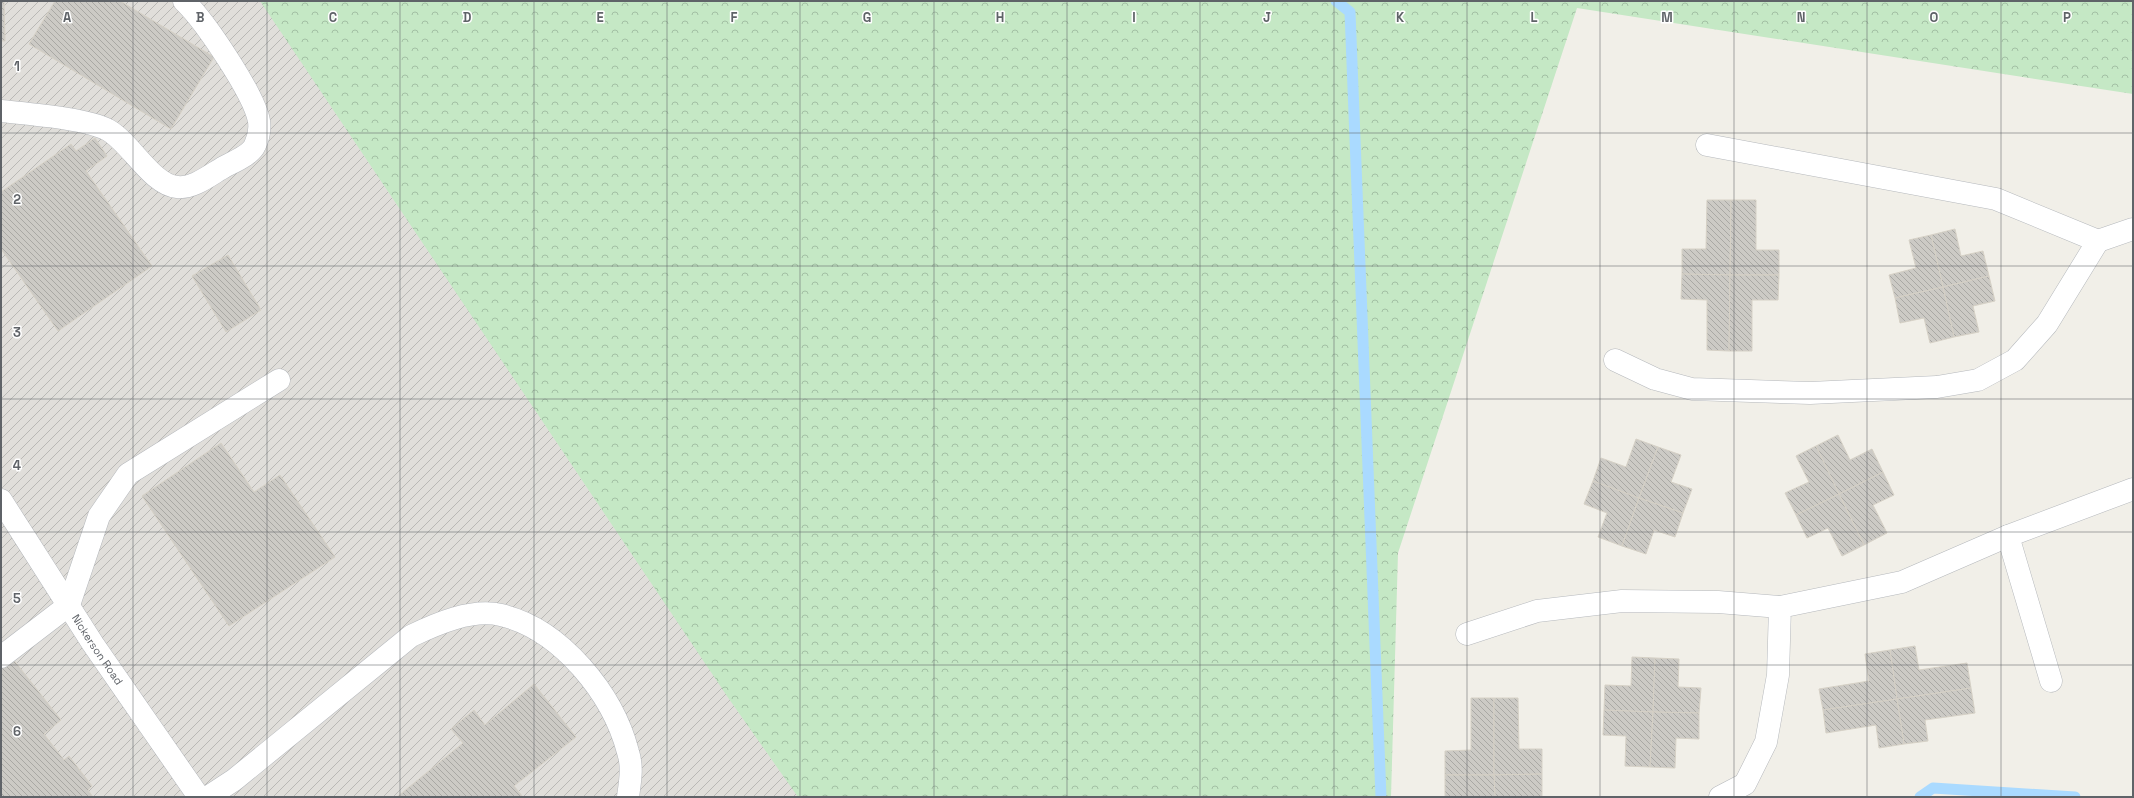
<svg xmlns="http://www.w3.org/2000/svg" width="2134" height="798" viewBox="0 0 2134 798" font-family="'Space Grotesk',sans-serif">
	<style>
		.industrial { fill: url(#industrial-furrows) }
		.forest { fill: url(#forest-crowns) }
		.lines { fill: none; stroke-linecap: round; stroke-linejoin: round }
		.stream { stroke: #aadaff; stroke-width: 11 }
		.building { fill: url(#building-back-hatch); stroke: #d6d1c6 }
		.lane-casing { stroke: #b5b8bc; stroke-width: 23 }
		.street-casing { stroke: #b5b8bc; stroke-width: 23 }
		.lane { stroke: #fff; stroke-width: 22 }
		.street { stroke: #fff; stroke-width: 22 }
		.grid { fill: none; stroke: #5f6368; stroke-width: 1; stroke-opacity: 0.55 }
		.labels { text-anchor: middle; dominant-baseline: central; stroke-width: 3; stroke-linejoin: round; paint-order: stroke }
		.street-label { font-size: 11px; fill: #5f6368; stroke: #fff }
		.grid-label { font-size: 13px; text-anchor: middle; font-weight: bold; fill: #5f6368; stroke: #fff; stroke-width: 3; stroke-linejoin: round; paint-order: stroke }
	</style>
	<defs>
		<pattern id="industrial-furrows" width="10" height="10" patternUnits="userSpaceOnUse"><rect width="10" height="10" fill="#e0deda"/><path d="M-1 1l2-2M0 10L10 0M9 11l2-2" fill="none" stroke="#b9b8b5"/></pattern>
		<pattern id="forest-crowns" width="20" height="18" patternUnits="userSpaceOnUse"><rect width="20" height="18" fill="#c5e8c5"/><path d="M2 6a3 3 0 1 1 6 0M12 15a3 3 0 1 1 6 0" fill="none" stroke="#a3c0a4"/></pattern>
		<pattern id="building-back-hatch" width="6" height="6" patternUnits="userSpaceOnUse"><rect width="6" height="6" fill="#cccac5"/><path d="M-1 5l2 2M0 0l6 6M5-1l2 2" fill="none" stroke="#a9a8a4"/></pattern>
	</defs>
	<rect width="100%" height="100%" fill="#f1efe8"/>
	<polygon class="industrial" points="1,1 262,1 806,797 1,797"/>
	<polygon class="forest" points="260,1 2133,1 2133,94 1577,8 1398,553 1391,797 798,797 729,699"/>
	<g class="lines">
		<g class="stream">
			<polyline points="1336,1 1350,12 1381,797"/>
			<polyline points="1920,797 1933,788 2075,797"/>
		</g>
	</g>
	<g class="building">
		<polygon points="1,1 4,1 5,41 1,41"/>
		<polygon points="55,1 120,1 214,57 171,129 29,44"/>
		<polygon points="95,138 107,156 86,171 152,266 58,331 1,249 1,192 71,144 76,151"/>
		<polygon points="1707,200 1731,200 1730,275 1682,274 1682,249 1706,249"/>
		<polygon points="1731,200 1756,200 1756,250 1779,250 1779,275 1730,275"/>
		<polygon points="1955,229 1961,256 1983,251 1989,276 1943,287 1931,235"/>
		<polygon points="1931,235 1943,287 1895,298 1889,275 1916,268 1909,240"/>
		<polygon points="228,255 261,310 226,332 192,276"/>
		<polygon points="1682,274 1730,275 1729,351 1707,350 1707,300 1681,299"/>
		<polygon points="1730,275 1779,275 1778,300 1752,300 1752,351 1729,351"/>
		<polygon points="1989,276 1995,301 1973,306 1979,332 1954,337 1943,287"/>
		<polygon points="1943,287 1954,337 1930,343 1924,318 1900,323 1895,298"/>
		<polygon points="1838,435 1850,460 1872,449 1883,472 1839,494 1816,446"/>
		<polygon points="1636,439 1658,447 1639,498 1593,481 1601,458 1626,467"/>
		<polygon points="221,443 254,492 280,475 335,557 229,626 142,496"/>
		<polygon points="1816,446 1839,494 1796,515 1785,493 1809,482 1796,456"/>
		<polygon points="1658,447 1681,455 1671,482 1692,489 1683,513 1639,498"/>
		<polygon points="1883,472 1894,495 1873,505 1887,533 1864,545 1839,494"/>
		<polygon points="1593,481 1639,498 1622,546 1598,537 1607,513 1584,504"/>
		<polygon points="1839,494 1864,545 1842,556 1828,528 1807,538 1796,515"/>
		<polygon points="1639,498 1683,513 1675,537 1654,530 1646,554 1622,546"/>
		<polygon points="1915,646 1919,670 1967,663 1971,688 1897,699 1890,650"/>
		<polygon points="1890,650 1897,699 1823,710 1819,689 1869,681 1865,654"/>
		<polygon points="9,654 61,720 44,734 64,760 69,756 92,786 88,790 93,797 1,797 1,660"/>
		<polygon points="1632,657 1655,658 1653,712 1604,710 1605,685 1631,686"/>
		<polygon points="1655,658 1679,659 1678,687 1701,688 1699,713 1653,712"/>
		<polygon points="534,684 576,737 514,786 523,797 397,797 463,743 451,729 474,710 485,725"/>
		<polygon points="1971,688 1975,713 1925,720 1928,741 1904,744 1897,699"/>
		<polygon points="1471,698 1494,698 1494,775 1445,775 1445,751 1471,750"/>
		<polygon points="1494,698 1518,698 1519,749 1542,749 1542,774 1494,775"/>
		<polygon points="1897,699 1904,744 1879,748 1876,725 1826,733 1823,710"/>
		<polygon points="1604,710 1653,712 1650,767 1625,766 1626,736 1603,735"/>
		<polygon points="1653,712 1699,713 1699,739 1676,738 1675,768 1650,767"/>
		<polygon points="1542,774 1542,797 1495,797 1494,775"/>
		<polygon points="1445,775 1494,775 1495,797 1445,797"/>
	</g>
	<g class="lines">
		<g class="lane-casing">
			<g id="lane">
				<path d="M1 111C28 114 86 118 108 130 130 142 152 185 177 187 193 189 210 175 224 167 233 162 251 155 255 145 259 137 260 129 259 121 254 94 205 21 184 1"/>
				<polyline points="1707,145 1996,199 2098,241"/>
				<polyline points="1615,360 1655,379 1692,389 1810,393 1937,387 1978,380 2015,360 2047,324 2098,241 2133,229"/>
				<polyline points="2008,536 2051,681"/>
				<polyline points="1467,634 1537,611 1622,601 1718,602 1780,607"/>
				<polyline points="1,657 69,605 99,516 128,474 279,380"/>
				<path d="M208 797 234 780 411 636C436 624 472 608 501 615 561 629 613 694 628 752 633 767 630 782 628 797"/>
				<polyline points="1720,797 1745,784 1766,742 1778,675 1780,607 1902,582 2008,536 2133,489"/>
			</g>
		</g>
		<g class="street-casing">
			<g id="street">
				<path id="s1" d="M1 500 93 644 199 797"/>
			</g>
		</g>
		<use href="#lane" class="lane"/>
		<use href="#street" class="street"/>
	</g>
	<path class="grid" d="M133 1V797M267 1V797M400 1V797M534 1V797M667 1V797M800 1V797M934 1V797M1067 1V797M1200 1V797M1334 1V797M1467 1V797M1600 1V797M1734 1V797M1867 1V797M2001 1V797M1 133H2133M1 266H2133M1 399H2133M1 532H2133M1 665H2133"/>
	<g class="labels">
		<g class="street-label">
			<text stroke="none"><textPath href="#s1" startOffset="178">Nickerson Road</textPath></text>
		</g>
	</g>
	<g class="grid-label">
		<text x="67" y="22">A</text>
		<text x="200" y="22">B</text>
		<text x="333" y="22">C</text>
		<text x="467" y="22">D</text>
		<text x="600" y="22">E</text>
		<text x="734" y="22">F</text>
		<text x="867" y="22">G</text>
		<text x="1000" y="22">H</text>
		<text x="1134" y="22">I</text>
		<text x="1267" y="22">J</text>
		<text x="1400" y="22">K</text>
		<text x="1534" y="22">L</text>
		<text x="1667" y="22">M</text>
		<text x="1801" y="22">N</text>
		<text x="1934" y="22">O</text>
		<text x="2067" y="22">P</text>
		<text x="17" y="71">1</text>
		<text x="17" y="204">2</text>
		<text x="17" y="337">3</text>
		<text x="17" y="470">4</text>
		<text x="17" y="603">5</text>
		<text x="17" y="736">6</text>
	</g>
	<rect width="2134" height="798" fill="none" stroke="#5f6368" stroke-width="4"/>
</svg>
